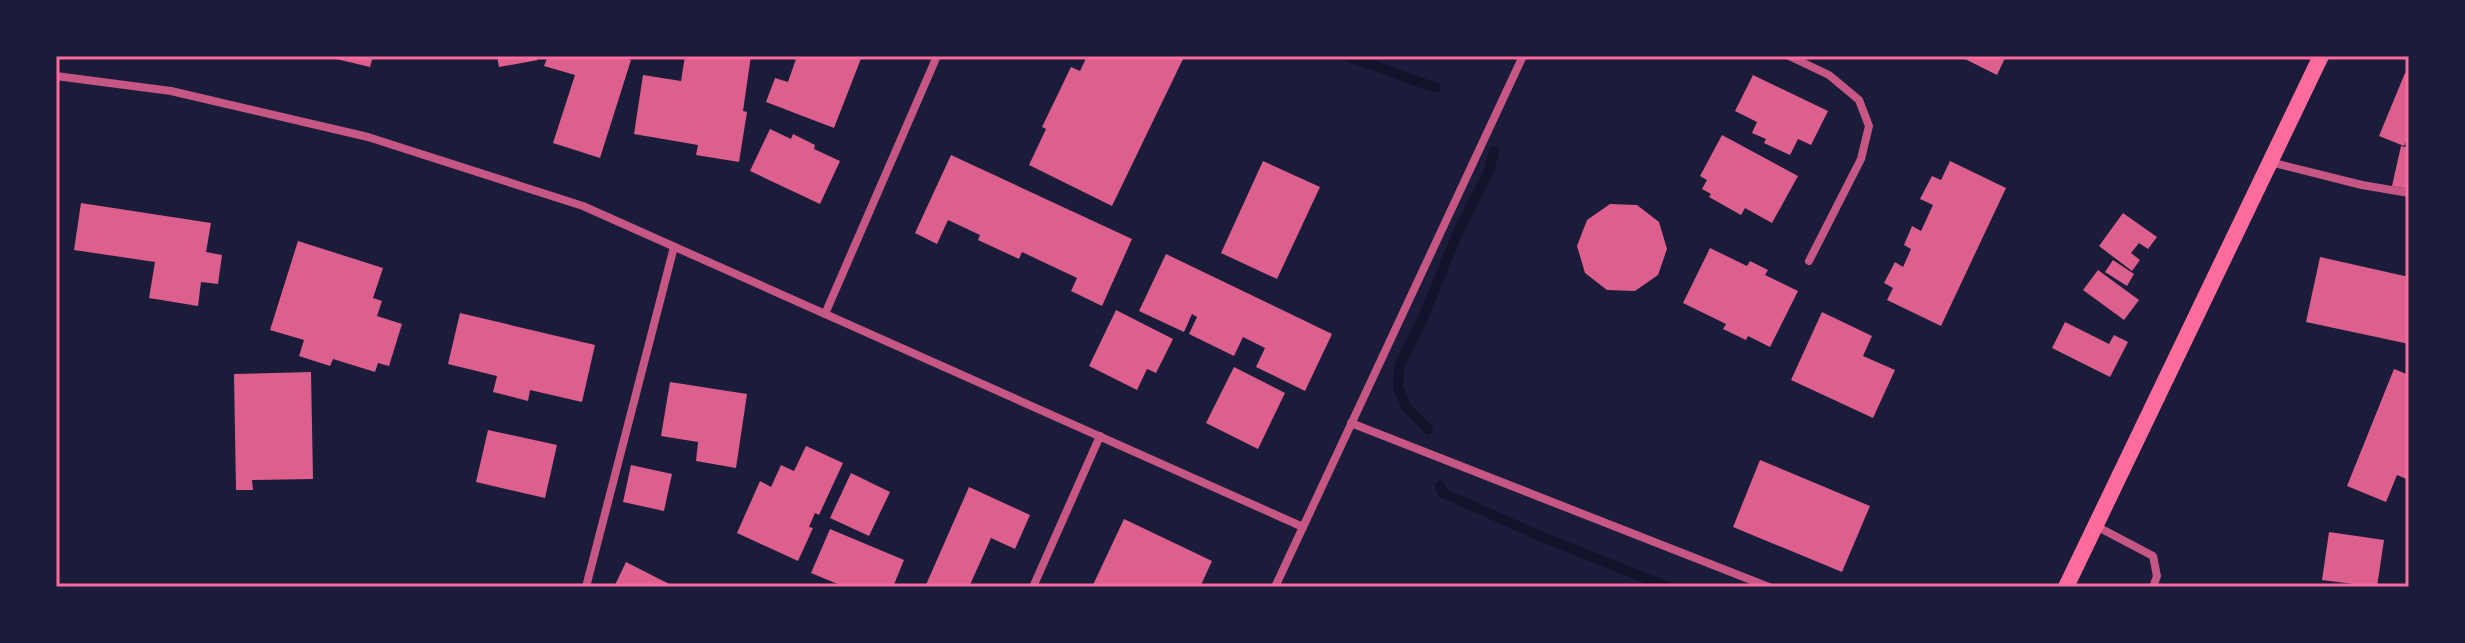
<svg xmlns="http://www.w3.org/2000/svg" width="2465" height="643" viewBox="0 0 2465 643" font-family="Karla,sans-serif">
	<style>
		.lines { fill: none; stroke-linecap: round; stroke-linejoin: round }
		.stream { stroke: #12122b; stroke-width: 10 }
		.building { fill: #dd5f8e }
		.minor { stroke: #c65784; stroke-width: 8 }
		.secondary { stroke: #ff6b9d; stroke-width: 16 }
		.neatline { fill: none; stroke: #ff6b9d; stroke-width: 3 }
	</style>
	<rect width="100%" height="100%" fill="#1b1b3a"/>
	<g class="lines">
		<g class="stream">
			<polyline points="1347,56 1436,88"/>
			<polyline points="1428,429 1406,407 1398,387 1399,366 1423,318 1458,232 1489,171 1494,151"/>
			<polyline points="1440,486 1443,493 1538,535 1668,587"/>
		</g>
	</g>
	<g class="building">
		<polygon points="324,56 373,56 370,67"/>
		<polygon points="497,56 537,56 538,60 499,67"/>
		<polygon points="548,56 619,56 631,60 600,158 553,143 575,75 544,66"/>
		<polygon points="685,56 751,56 743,111 747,112 739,162 696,155 698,145 634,134 643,75 681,81"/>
		<polygon points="797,56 862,56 834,128 766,102 775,78 788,82"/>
		<polygon points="1087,56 1177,56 1183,59 1112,206 1029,165 1046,129 1042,127 1071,67 1080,71"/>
		<polygon points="1959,56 2006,56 1997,75"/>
		<polygon points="2405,73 2409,75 2409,134 2404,146 2379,136"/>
		<polygon points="1753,75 1828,111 1811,145 1798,139 1790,155 1764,143 1766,139 1752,133 1757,122 1735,111"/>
		<polygon points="770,129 791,139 793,134 815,145 814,149 840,161 820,204 750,171"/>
		<polygon points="1722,135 1798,176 1772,223 1745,208 1741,215 1709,197 1711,194 1702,189 1707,180 1700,176"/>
		<polygon points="2401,146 2409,148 2409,189 2392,186"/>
		<polygon points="951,155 1132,239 1102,306 1071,291 1077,278 1022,252 1019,259 978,240 980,235 948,220 937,244 915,233"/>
		<polygon points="1263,161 1320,187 1277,279 1221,253"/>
		<polygon points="1950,161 2006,188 1941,326 1887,300 1893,288 1884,283 1895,262 1903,267 1911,249 1904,245 1912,226 1921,231 1933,205 1920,199 1932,176 1941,180"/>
		<polygon points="81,203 211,223 206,252 222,255 218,284 201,282 198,306 149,298 155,262 74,250"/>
		<polygon points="1610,204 1637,205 1659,222 1667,249 1658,275 1635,291 1607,290 1585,273 1577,246 1587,220"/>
		<polygon points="2123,213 2157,237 2148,249 2139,243 2131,253 2140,260 2132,271 2099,246"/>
		<polygon points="298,241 383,268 373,298 382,301 377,316 402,324 389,366 378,363 375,372 333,359 330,366 299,356 304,340 270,330"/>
		<polygon points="1710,248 1747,266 1750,261 1768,270 1765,275 1798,291 1770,347 1748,336 1746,340 1723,329 1726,324 1683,303"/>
		<polygon points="1166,254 1332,334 1305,391 1256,367 1265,348 1243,337 1234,356 1189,334 1197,317 1192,314 1184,332 1139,311"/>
		<polygon points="2320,257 2409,277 2409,344 2306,322"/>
		<polygon points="2113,260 2134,274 2127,286 2105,272"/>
		<polygon points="2098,270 2139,300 2124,320 2083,290"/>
		<polygon points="1116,310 1173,339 1156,373 1147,369 1137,390 1089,366"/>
		<polygon points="1822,312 1872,336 1863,356 1895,370 1873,418 1791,380"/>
		<polygon points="460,313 595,345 582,402 530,390 528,401 493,392 497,376 448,364"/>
		<polygon points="2065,322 2109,344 2114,335 2128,342 2110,377 2052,348"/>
		<polygon points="1234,367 1285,393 1258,449 1206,423"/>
		<polygon points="2394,369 2409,375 2409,480 2397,475 2386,502 2347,486"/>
		<polygon points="311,372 313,479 252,480 253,490 236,490 234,374"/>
		<polygon points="670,382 747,394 736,468 696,461 698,442 661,436"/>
		<polygon points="488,430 557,445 545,498 476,482"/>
		<polygon points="806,446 843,463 819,515 815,513 809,527 813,528 798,561 737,533 760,481 771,487 781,465 794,471"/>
		<polygon points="1760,460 1870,506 1842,572 1733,527"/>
		<polygon points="631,465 672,474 664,511 623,502"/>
		<polygon points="851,473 890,492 869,536 830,518"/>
		<polygon points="969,487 1030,515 1015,549 991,538 969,587 925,587"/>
		<polygon points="1124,519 1212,561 1200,587 1092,587"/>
		<polygon points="830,529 904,560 893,587 845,587 811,573"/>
		<polygon points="2329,532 2384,540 2377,587 2322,580"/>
		<polygon points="626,562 675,587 614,587"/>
	</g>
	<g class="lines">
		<g class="minor">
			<polyline points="1789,56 1829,75 1859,100 1869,126 1861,159 1809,261"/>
			<polyline points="56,76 171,91 368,137 583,206 1303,527"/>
			<polyline points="2270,162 2362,185 2409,193"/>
			<polyline points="825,314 937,56"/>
			<polyline points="1351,423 1769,587"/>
			<polyline points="2096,526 2153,556 2157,576 2153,587"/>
			<polyline points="586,587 674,247"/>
			<polyline points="1033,587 1100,436"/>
			<polyline points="1275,587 1523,56"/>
		</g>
		<polyline class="secondary" points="2066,587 2321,56"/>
	</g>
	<rect width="2465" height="643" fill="none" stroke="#1b1b3a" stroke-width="116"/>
	<rect x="58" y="58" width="2349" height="527" class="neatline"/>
</svg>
